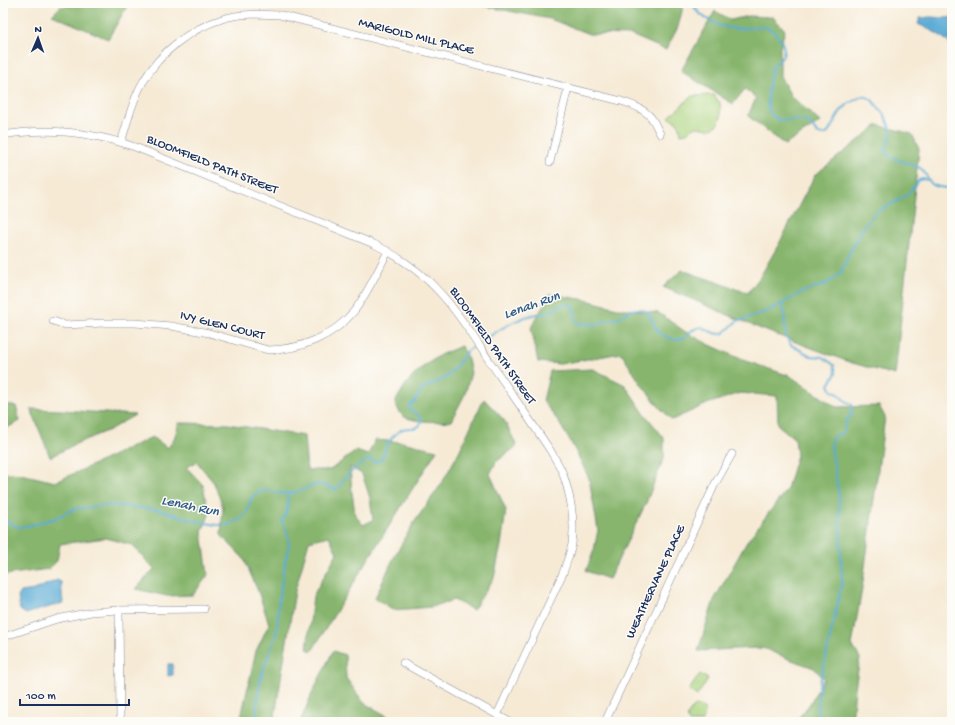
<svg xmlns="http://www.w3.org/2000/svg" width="955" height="725" viewBox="0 0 955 725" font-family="'Gochi Hand',sans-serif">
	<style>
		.green { fill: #aad37e; stroke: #62816e }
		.forest { fill: #87b56d; stroke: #517266; fill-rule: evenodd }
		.water { fill: #5bacd5; stroke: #3b6e9a }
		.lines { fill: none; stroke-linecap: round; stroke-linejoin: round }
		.stream { stroke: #5bacd5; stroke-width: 2 }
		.street-casing { stroke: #888c9a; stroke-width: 8 }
		.street { stroke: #fff; stroke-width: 7 }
		.labels { text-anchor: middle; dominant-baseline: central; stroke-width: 3; stroke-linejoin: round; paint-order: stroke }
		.street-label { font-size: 13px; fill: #1b2f5e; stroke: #fdfcf7 }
		.water-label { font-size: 14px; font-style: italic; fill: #315b88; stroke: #fdfcf7 }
	</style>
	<rect width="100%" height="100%" fill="#fdfcf7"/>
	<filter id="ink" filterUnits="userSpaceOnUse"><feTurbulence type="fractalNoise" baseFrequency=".025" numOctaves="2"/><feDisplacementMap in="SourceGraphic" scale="8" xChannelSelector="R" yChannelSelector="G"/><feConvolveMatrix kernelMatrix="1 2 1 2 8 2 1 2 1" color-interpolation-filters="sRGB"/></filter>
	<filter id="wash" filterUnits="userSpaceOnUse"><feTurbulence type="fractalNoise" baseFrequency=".012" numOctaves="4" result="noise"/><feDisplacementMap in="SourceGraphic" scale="16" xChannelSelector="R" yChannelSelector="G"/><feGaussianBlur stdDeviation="0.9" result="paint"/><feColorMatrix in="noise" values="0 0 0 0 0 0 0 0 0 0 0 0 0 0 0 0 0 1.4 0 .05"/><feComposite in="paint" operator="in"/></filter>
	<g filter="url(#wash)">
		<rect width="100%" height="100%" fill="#f6ead5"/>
		<g class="green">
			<polygon points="714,95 720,103 721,118 717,125 713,128 709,129 697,127 693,128 687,133 681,134 679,124 669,117 692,96"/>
			<polygon points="700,674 708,679 697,696 689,690"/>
			<path d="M696 706C707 706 706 715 702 722H689C685 715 690 710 696 706Z"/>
		</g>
		<g class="forest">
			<polygon points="82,3 126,3 126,8 108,39 52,15 60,7"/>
			<polygon points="468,3 684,3 678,27 666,50 631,35 589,34 550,19"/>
			<polygon points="715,11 731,20 748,16 773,17 785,30 780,47 780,76 791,96 820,122 785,145 748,116 756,98 745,89 733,104 681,71"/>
			<polygon points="878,125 912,134 919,149 895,375 849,362 761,329 663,287 682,270 748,293 760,277 780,242 815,175"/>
			<polygon points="550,294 586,300 617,308 659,313 684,331 708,344 743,360 790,376 836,407 879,406 885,417 862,589 852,645 860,658 855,688 852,722 795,722 809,705 824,679 814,668 789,659 763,648 734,649 698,651 714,600 748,540 787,489 797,455 795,439 778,425 777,396 740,393 707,404 672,420 661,409 641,384 621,353 560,364 538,362 531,328"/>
			<path d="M461 346 468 359 471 373 465 394 451 421C440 422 408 423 401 414 398 411 397 406 395 402L406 384 420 369 440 355Z"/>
			<polygon points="593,369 625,385 644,413 664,438 664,458 646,503 609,579 586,571 594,550 598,530 589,478 573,446 558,421 543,401 550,371"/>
			<polygon points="484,399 504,420 517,446 496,462 490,474 506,510 501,545 494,578 473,610 454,600 431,607 394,610 375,598 393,559 413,524 442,483 459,452 475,417"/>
			<polygon points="3,404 16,406 20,421 3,430"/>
			<polygon points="31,409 61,410 135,415 109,430 80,442 50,457"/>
			<path d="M179 423 228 424 304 436 307 470H330L356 451 368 455 375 440 402 442 437 450 377 545 312 651 307 649 313 596 337 553 329 536 309 541 295 591 274 722H240L256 651 269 624 258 591 244 559 221 535 223 507 214 483 197 462 186 467 203 485 209 515 202 532 208 575 193 595 167 596 136 589 154 569 132 545 106 538 60 544 57 561 49 569 4 575 3 574V472L21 474 55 482 106 459 152 437 168 448 174 439ZM350 467 362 474 370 498 373 520 363 525 355 514 352 492Z"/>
			<polygon points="333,651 345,655 346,678 364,703 398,722 300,722 314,689"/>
		</g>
		<g class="water">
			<path d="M930 17 946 18 952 17V43H949C940 34 929 29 918 24L920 18Z"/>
			<polygon points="57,580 61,582 63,603 26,614 20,610 18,597 21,592 34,590"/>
			<polygon points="168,664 173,664 173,675 168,676"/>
		</g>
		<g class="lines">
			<g class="stream">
				<path d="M692 3C700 19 720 28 738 29 753 29 765 21 777 35 781 40 786 48 783 55 782 60 776 62 773 66 770 71 767 101 768 107 769 112 773 117 777 119 786 122 796 118 804 121 812 123 813 129 817 133 818 134 822 135 823 135L828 133 840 112 848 104 862 96 867 97 872 100 885 116 889 125 891 134 886 147V153C895 162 909 162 920 168 927 173 927 181 933 185 939 188 946 188 952 188"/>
				<path d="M782 303 784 313 786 336 791 345 811 356 823 357 834 365 836 373 829 385 832 391 836 392 843 399 852 405V414L847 419 843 433C836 435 831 436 831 445L839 496 842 583 819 687 817 722"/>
				<path d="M481 343C497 330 515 319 536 314 540 313 544 315 548 313 560 309 560 299 573 306L576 320 580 324H598L608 320 618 318 631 310 638 309 644 310 650 316 658 332 666 337 675 340 681 339 688 335 691 331 697 328 702 327 709 331 717 334 724 333 737 321 757 315 774 308 800 293 826 284 836 277 841 272 848 256 860 232 874 214 883 208 899 200 908 194 919 180 923 179 928 180"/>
				<path d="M3 518 11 524 18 527 28 526 56 518 74 509 90 507 112 505 160 510 195 521 217 525H228L239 520 247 513 251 498 257 493 265 490 277 493H293L303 490 308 487 318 484 325 485 335 490C339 487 340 484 343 480 348 474 361 464 368 459L376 462 382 459C383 456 384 453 385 450 386 448 386 446 387 444 388 441 398 432 401 430 409 425 419 433 422 420L417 414 410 410V406L415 401 422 389 447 377 461 360 467 351 477 345"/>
				<path d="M255 722 260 680 277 631 279 599 285 562 289 545 288 535 282 521C283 518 285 516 286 513 289 507 288 499 287 493"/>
			</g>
		</g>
	</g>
	<g filter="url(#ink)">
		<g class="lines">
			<g class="street-casing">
				<g id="street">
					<path d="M3 135C48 127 92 132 135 147L374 244C400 257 423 273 442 295 460 315 475 339 490 362 510 391 530 420 550 450 555 459 561 467 564 477 571 498 575 522 572 544 570 554 566 564 563 573L497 715"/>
					<path d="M121 142C128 122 132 100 143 82 160 52 190 29 222 19 240 13 261 14 280 15L621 101C633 105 648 110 654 122 656 126 658 130 660 134"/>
					<polyline points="550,162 568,88"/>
					<path d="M53 321 65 325 104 323H135L171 326 209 333 268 350C301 350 334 336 355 310 368 292 378 271 388 251"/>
					<polyline points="119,610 120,722"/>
					<polyline points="3,637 57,619 91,612 119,610 204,609"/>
					<polyline points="403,663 510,722"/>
					<polyline points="605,722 715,484 732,454"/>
				</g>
			</g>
			<use href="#street" class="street"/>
		</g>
	</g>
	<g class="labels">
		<g class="street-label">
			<text transform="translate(416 37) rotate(14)">MARIGOLD MILL PLACE</text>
			<text transform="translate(212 165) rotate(22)">BLOOMFIELD PATH STREET</text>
			<text transform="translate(222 326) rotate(14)">IVY GLEN COURT</text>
			<text transform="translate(492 346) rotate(55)">BLOOMFIELD PATH STREET</text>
			<text transform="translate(656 582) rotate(-65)">WEATHERVANE PLACE</text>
		</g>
		<g class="water-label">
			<text transform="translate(532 306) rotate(-20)">Lenah Run</text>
			<text transform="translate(190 507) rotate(12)">Lenah Run</text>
		</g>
	</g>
	<rect width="955" height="725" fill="none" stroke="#fdfcf7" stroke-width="16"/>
	<g transform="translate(38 38) rotate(2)" stroke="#fdfcf7" stroke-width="3" paint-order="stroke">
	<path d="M0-3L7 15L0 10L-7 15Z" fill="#1b2f5e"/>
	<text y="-6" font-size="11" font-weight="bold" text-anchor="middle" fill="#1b2f5e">N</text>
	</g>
	<path d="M20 699v6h109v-6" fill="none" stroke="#1b2f5e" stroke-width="2"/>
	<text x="26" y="699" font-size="12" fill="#1b2f5e" stroke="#fdfcf7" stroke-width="3" paint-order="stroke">100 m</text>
</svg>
